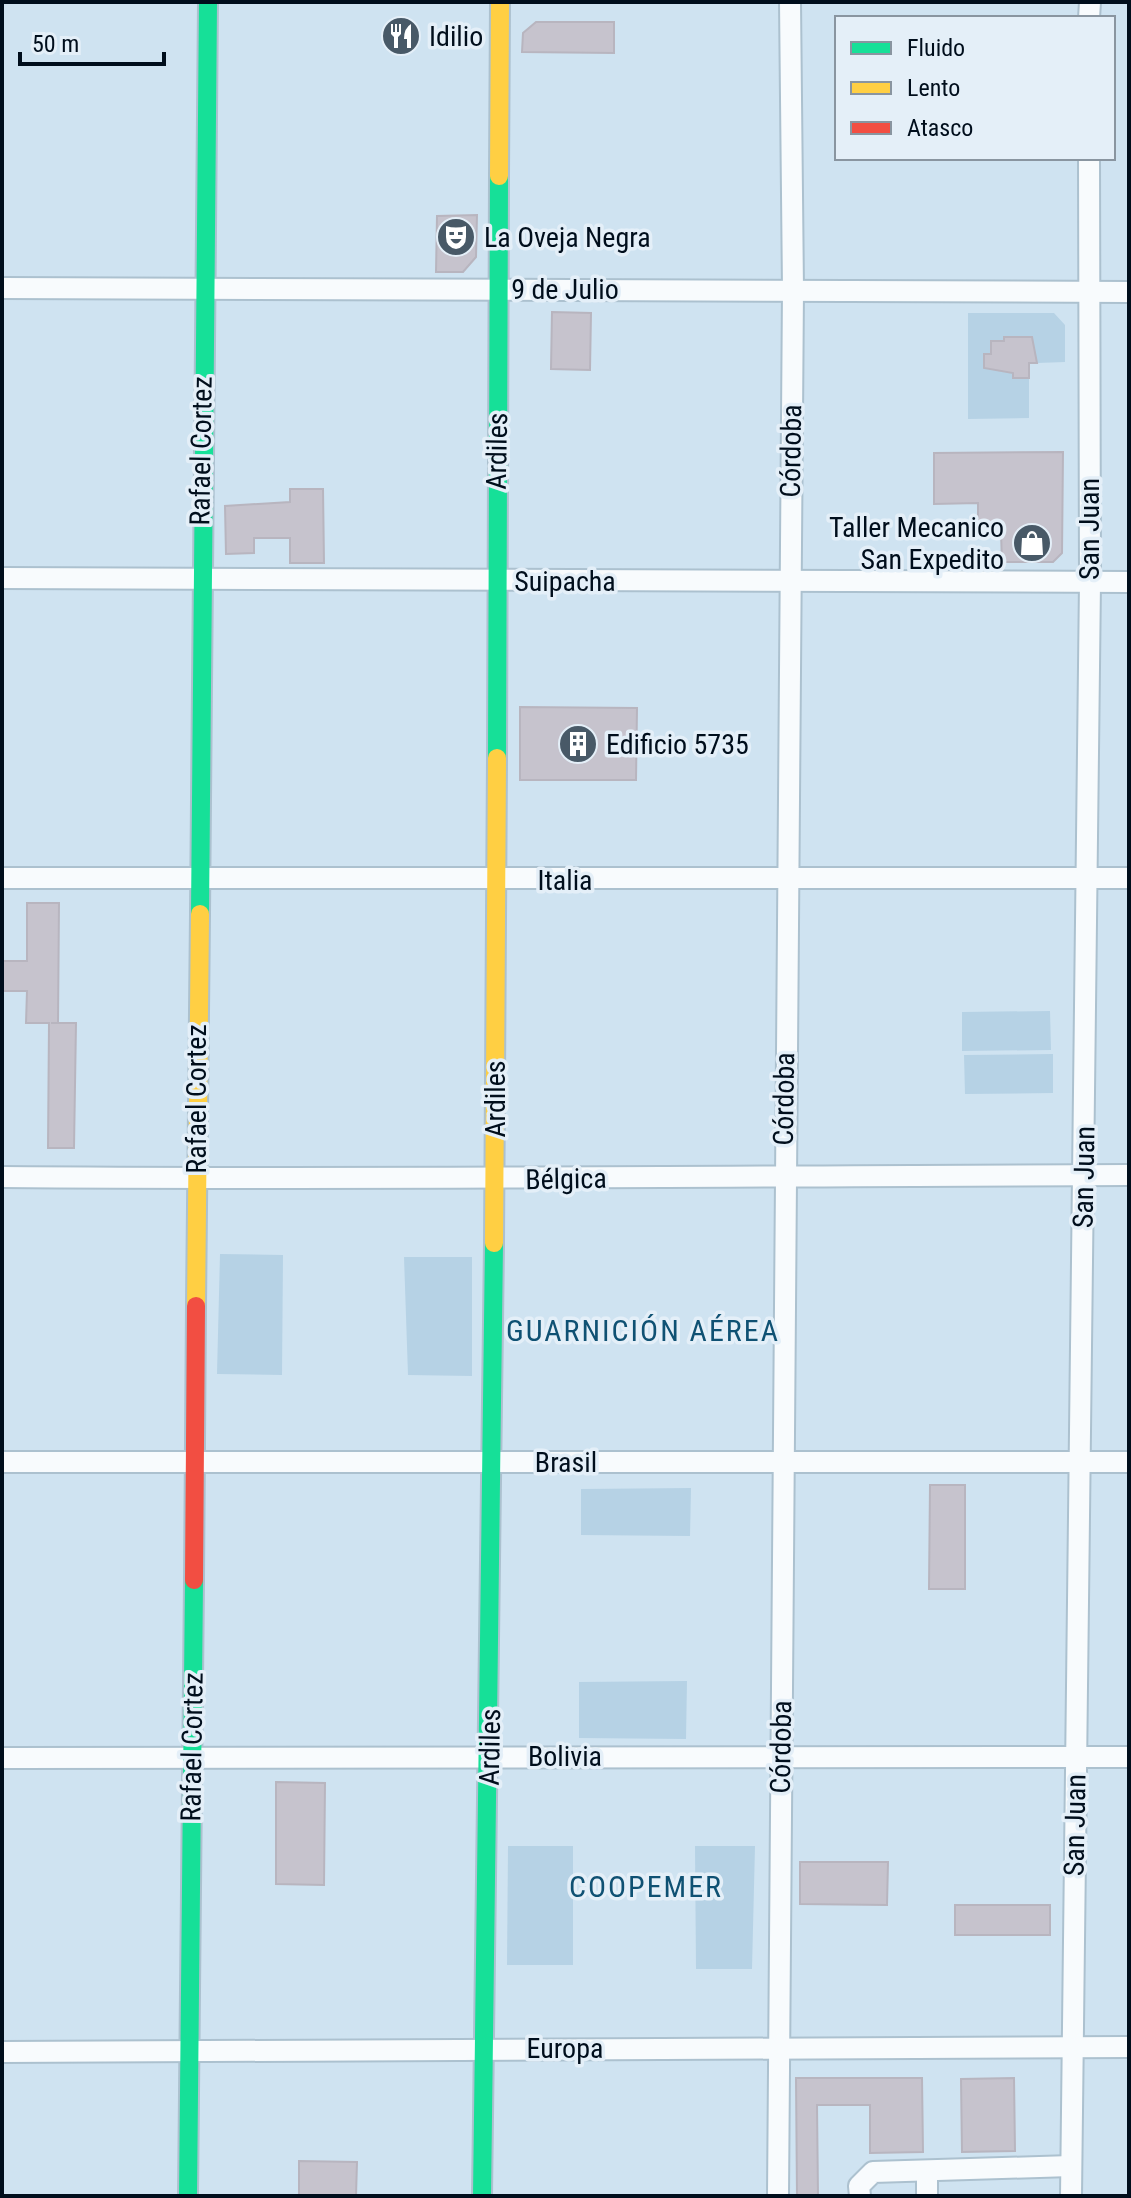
<svg xmlns="http://www.w3.org/2000/svg" width="1131" height="2198" viewBox="0 0 1131 2198" font-family="'Roboto Condensed',sans-serif">
	<style>
		.green { fill: #b6d2e5 }
		.building { fill: #c6c3cd; stroke: #b8b5bf; stroke-width: 2 }
		.lines { fill: none; stroke-linecap: round; stroke-linejoin: round }
		.street-casing { stroke: #acc1cf; stroke-width: 24 }
		.fast-casing { stroke: #acc1cf; stroke-width: 22 }
		.slow-casing { stroke: #acc1cf; stroke-width: 22 }
		.jam-casing { stroke: #acc1cf; stroke-width: 22 }
		.street { stroke: #f8fbfd; stroke-width: 20 }
		.fast { stroke: #16e098; stroke-width: 18 }
		.slow { stroke: #ffcf43; stroke-width: 18 }
		.jam { stroke: #f24e42; stroke-width: 18 }
		.labels { text-anchor: middle; dominant-baseline: central; stroke-width: 7; stroke-linejoin: round; paint-order: stroke }
		.poi-label { font-size: 28px; fill: #000e1c; stroke: #e4eff8; text-anchor: start }
		.street-label { font-size: 28px; fill: #000e1c; stroke: #e4eff8 }
		.neighbourhood-label { font-size: 30px; letter-spacing: 2px; fill: #0f5173; stroke: #e4eff8 }
	</style>
	<rect width="100%" height="100%" fill="#cfe3f1"/>
	<g class="green">
		<polygon points="968,313 1054,313 1065,325 1065,362 1037,363 1032,337 1005,337 1004,341 991,341 991,354 984,354 984,368 1013,373 1014,378 1029,378 1029,418 968,419"/>
		<polygon points="1050,1011 1051,1050 962,1051 962,1012"/>
		<polygon points="1053,1054 1053,1093 965,1094 964,1055"/>
		<polygon points="220,1254 283,1255 282,1375 217,1374"/>
		<polygon points="404,1257 472,1257 472,1376 408,1375"/>
		<polygon points="691,1488 690,1536 581,1535 581,1489"/>
		<polygon points="687,1681 686,1739 579,1738 579,1682"/>
		<polygon points="508,1846 573,1846 573,1965 507,1965"/>
		<polygon points="695,1846 755,1846 752,1969 696,1969"/>
	</g>
	<g class="building">
		<polygon points="536,22 614,22 614,53 522,52 523,33"/>
		<polygon points="477,215 476,257 463,272 436,272 437,216"/>
		<polygon points="552,312 591,313 590,370 551,369"/>
		<polygon points="1004,337 1032,337 1037,363 1029,363 1029,378 1013,378 1013,373 984,368 984,354 991,354 991,341 1004,341"/>
		<polygon points="1063,452 1062,553 1053,562 1002,562 1001,533 978,532 978,503 934,504 934,453"/>
		<polygon points="290,489 323,489 324,563 290,563 290,538 254,538 254,553 226,554 225,506 290,502"/>
		<polygon points="520,707 637,708 636,780 520,780"/>
		<polygon points="27,903 59,903 58,1023 51,1023 76,1023 74,1148 48,1148 49,1023 26,1023 27,991 2,991 2,961 27,961"/>
		<polygon points="930,1485 965,1485 965,1589 929,1589"/>
		<polygon points="276,1782 325,1783 324,1885 276,1884"/>
		<polygon points="800,1862 888,1862 887,1905 800,1904"/>
		<rect x="955" y="1905" width="95" height="30"/>
		<polygon points="796,2078 922,2078 923,2152 870,2153 870,2105 817,2105 818,2196 797,2196"/>
		<polygon points="1014,2078 1015,2151 962,2152 961,2079"/>
		<polygon points="299,2161 357,2162 356,2196 299,2196"/>
	</g>
	<g class="lines">
		<g class="street-casing">
			<g id="street">
				<polyline points="1089,18 1090,2"/>
				<polyline points="2,288 1129,292"/>
				<polyline points="2,578 1129,582"/>
				<polyline points="2,878 1129,878"/>
				<path d="M2 1177C378 1180 753 1176 1129 1175"/>
				<polyline points="2,1462 1129,1462"/>
				<polyline points="2,1758 1129,1757"/>
				<polyline points="2,2052 1129,2047"/>
				<polyline points="927,2171 927,2196"/>
				<polyline points="778,2196 793,290 790,2"/>
				<polyline points="860,2196 859,2186 873,2172 1071,2166"/>
				<polyline points="1071,2196 1090,582 1089,158"/>
			</g>
		</g>
		<g class="fast-casing">
			<g id="fast">
				<polyline points="497,758 499,176"/>
				<polyline points="200,914 208,2"/>
				<polyline points="188,2196 194,1580"/>
				<polyline points="482,2196 494,1243"/>
			</g>
		</g>
		<g class="slow-casing">
			<g id="slow">
				<polyline points="499,176 500,2"/>
				<polyline points="494,1243 497,758"/>
				<polyline points="196,1306 200,914"/>
			</g>
		</g>
		<g class="jam-casing">
			<polyline id="jam" points="194,1580 196,1306"/>
		</g>
		<use href="#street" class="street"/>
		<use href="#fast" class="fast"/>
		<use href="#slow" class="slow"/>
		<use href="#jam" class="jam"/>
	</g>
	<defs>
		<g id="restaurant-disc" transform="scale(2)"><circle r="9.5" fill="#485967" stroke="#e4eff8"/><path d="M-5-6h1v4h1v-4h1v4h1v-4h1v5L-1.5 .5V6h-2V.5L-5-1ZM5-6V6H3V1.5H1.5Q1.5-4 5-6Z" fill="#fff"/></g>
		<g id="theatre-disc" transform="scale(2)"><circle r="9.5" fill="#485967" stroke="#e4eff8"/><path d="M-5-5.5Q0-4 5-5.5V0Q5 5 0 6Q-5 5-5 0ZM-3.3-2.5H-1v1.5H-3.3ZM1-2.5H3.3v1.5H1ZM-2.8 1Q0 5.5 2.8 1Z" fill="#fff"/></g>
		<g id="shop-disc" transform="scale(2)"><circle r="9.5" fill="#485967" stroke="#e4eff8"/><path d="M-5-2.5h2.3a2.7 3.5 0 0 1 5.4 0H5L5.5 6h-11ZM-1.5-2.5h3a1.5 2.3 0 0 0-3 0Z" fill="#fff"/></g>
		<g id="building-disc" transform="scale(2)"><circle r="9.5" fill="#485967" stroke="#e4eff8"/><path d="M-4-6H4V6H1V3H-1V6H-4ZM-2.5-4.3h1.7v1.8h-1.7ZM.8-4.3h1.7v1.8H.8ZM-2.5-1h1.7V.8h-1.7ZM.8-1h1.7V.8H.8Z" fill="#fff"/></g>
	</defs>
	<g fill-rule="evenodd">
		<use href="#restaurant-disc" x="401" y="36"/>
		<use href="#theatre-disc" x="456" y="237"/>
		<use href="#shop-disc" x="1032" y="543"/>
		<use href="#building-disc" x="578" y="744"/>
	</g>
	<g class="labels">
		<g class="poi-label">
			<text x="429" y="36">Idilio</text>
			<text x="484" y="237">La Oveja Negra</text>
			<text x="1004" y="527" text-anchor="end">Taller Mecanico<tspan x="1004" dy="32">San Expedito</tspan></text>
			<text x="606" y="744">Edificio 5735</text>
		</g>
		<g class="street-label">
			<text x="565" y="289">9 de Julio</text>
			<text transform="translate(201 451) rotate(-89)">Rafael Cortez</text>
			<text transform="translate(497 451) rotate(-89)">Ardiles</text>
			<text transform="translate(791 451) rotate(-89)">Córdoba</text>
			<text transform="translate(1089 529) rotate(-90)">San Juan</text>
			<text x="565" y="581">Suipacha</text>
			<text x="565" y="880">Italia</text>
			<text transform="translate(196 1099) rotate(-90)">Rafael Cortez</text>
			<text transform="translate(495 1099) rotate(-90)">Ardiles</text>
			<text transform="translate(784 1099) rotate(-89)">Córdoba</text>
			<text transform="translate(1084 1177) rotate(-89)">San Juan</text>
			<text transform="translate(566 1179) rotate(-1)">Bélgica</text>
			<text x="566" y="1462">Brasil</text>
			<text transform="translate(192 1747) rotate(-89)">Rafael Cortez</text>
			<text transform="translate(490 1747) rotate(-89)">Ardiles</text>
			<text transform="translate(781 1747) rotate(-89)">Córdoba</text>
			<text x="565" y="1756">Bolivia</text>
			<text transform="translate(1075 1825) rotate(-89)">San Juan</text>
			<text x="565" y="2048">Europa</text>
		</g>
		<g class="neighbourhood-label">
			<text x="643" y="1330">GUARNICIÓN AÉREA</text>
			<text x="646" y="1886">COOPEMER</text>
		</g>
	</g>
	<rect width="1131" height="2198" fill="none" stroke="#000e1c" stroke-width="8"/>
	<rect x="835" y="16" width="280" height="144" fill="#e4eff8" stroke="#8995a0" stroke-width="2"/>
	<rect x="851" y="42" width="40" height="12" fill="#16e098" stroke="#8995a0" stroke-width="2"/>
	<text x="907" y="56" font-size="24" fill="#000e1c">Fluido</text>
	<rect x="851" y="82" width="40" height="12" fill="#ffcf43" stroke="#8995a0" stroke-width="2"/>
	<text x="907" y="96" font-size="24" fill="#000e1c">Lento</text>
	<rect x="851" y="122" width="40" height="12" fill="#f24e42" stroke="#8995a0" stroke-width="2"/>
	<text x="907" y="136" font-size="24" fill="#000e1c">Atasco</text>
	<path d="M20 52v12h144v-12" fill="none" stroke="#000e1c" stroke-width="4"/>
	<text x="32" y="52" font-size="24" fill="#000e1c" stroke="#e4eff8" stroke-width="6" paint-order="stroke">50 m</text>
</svg>
